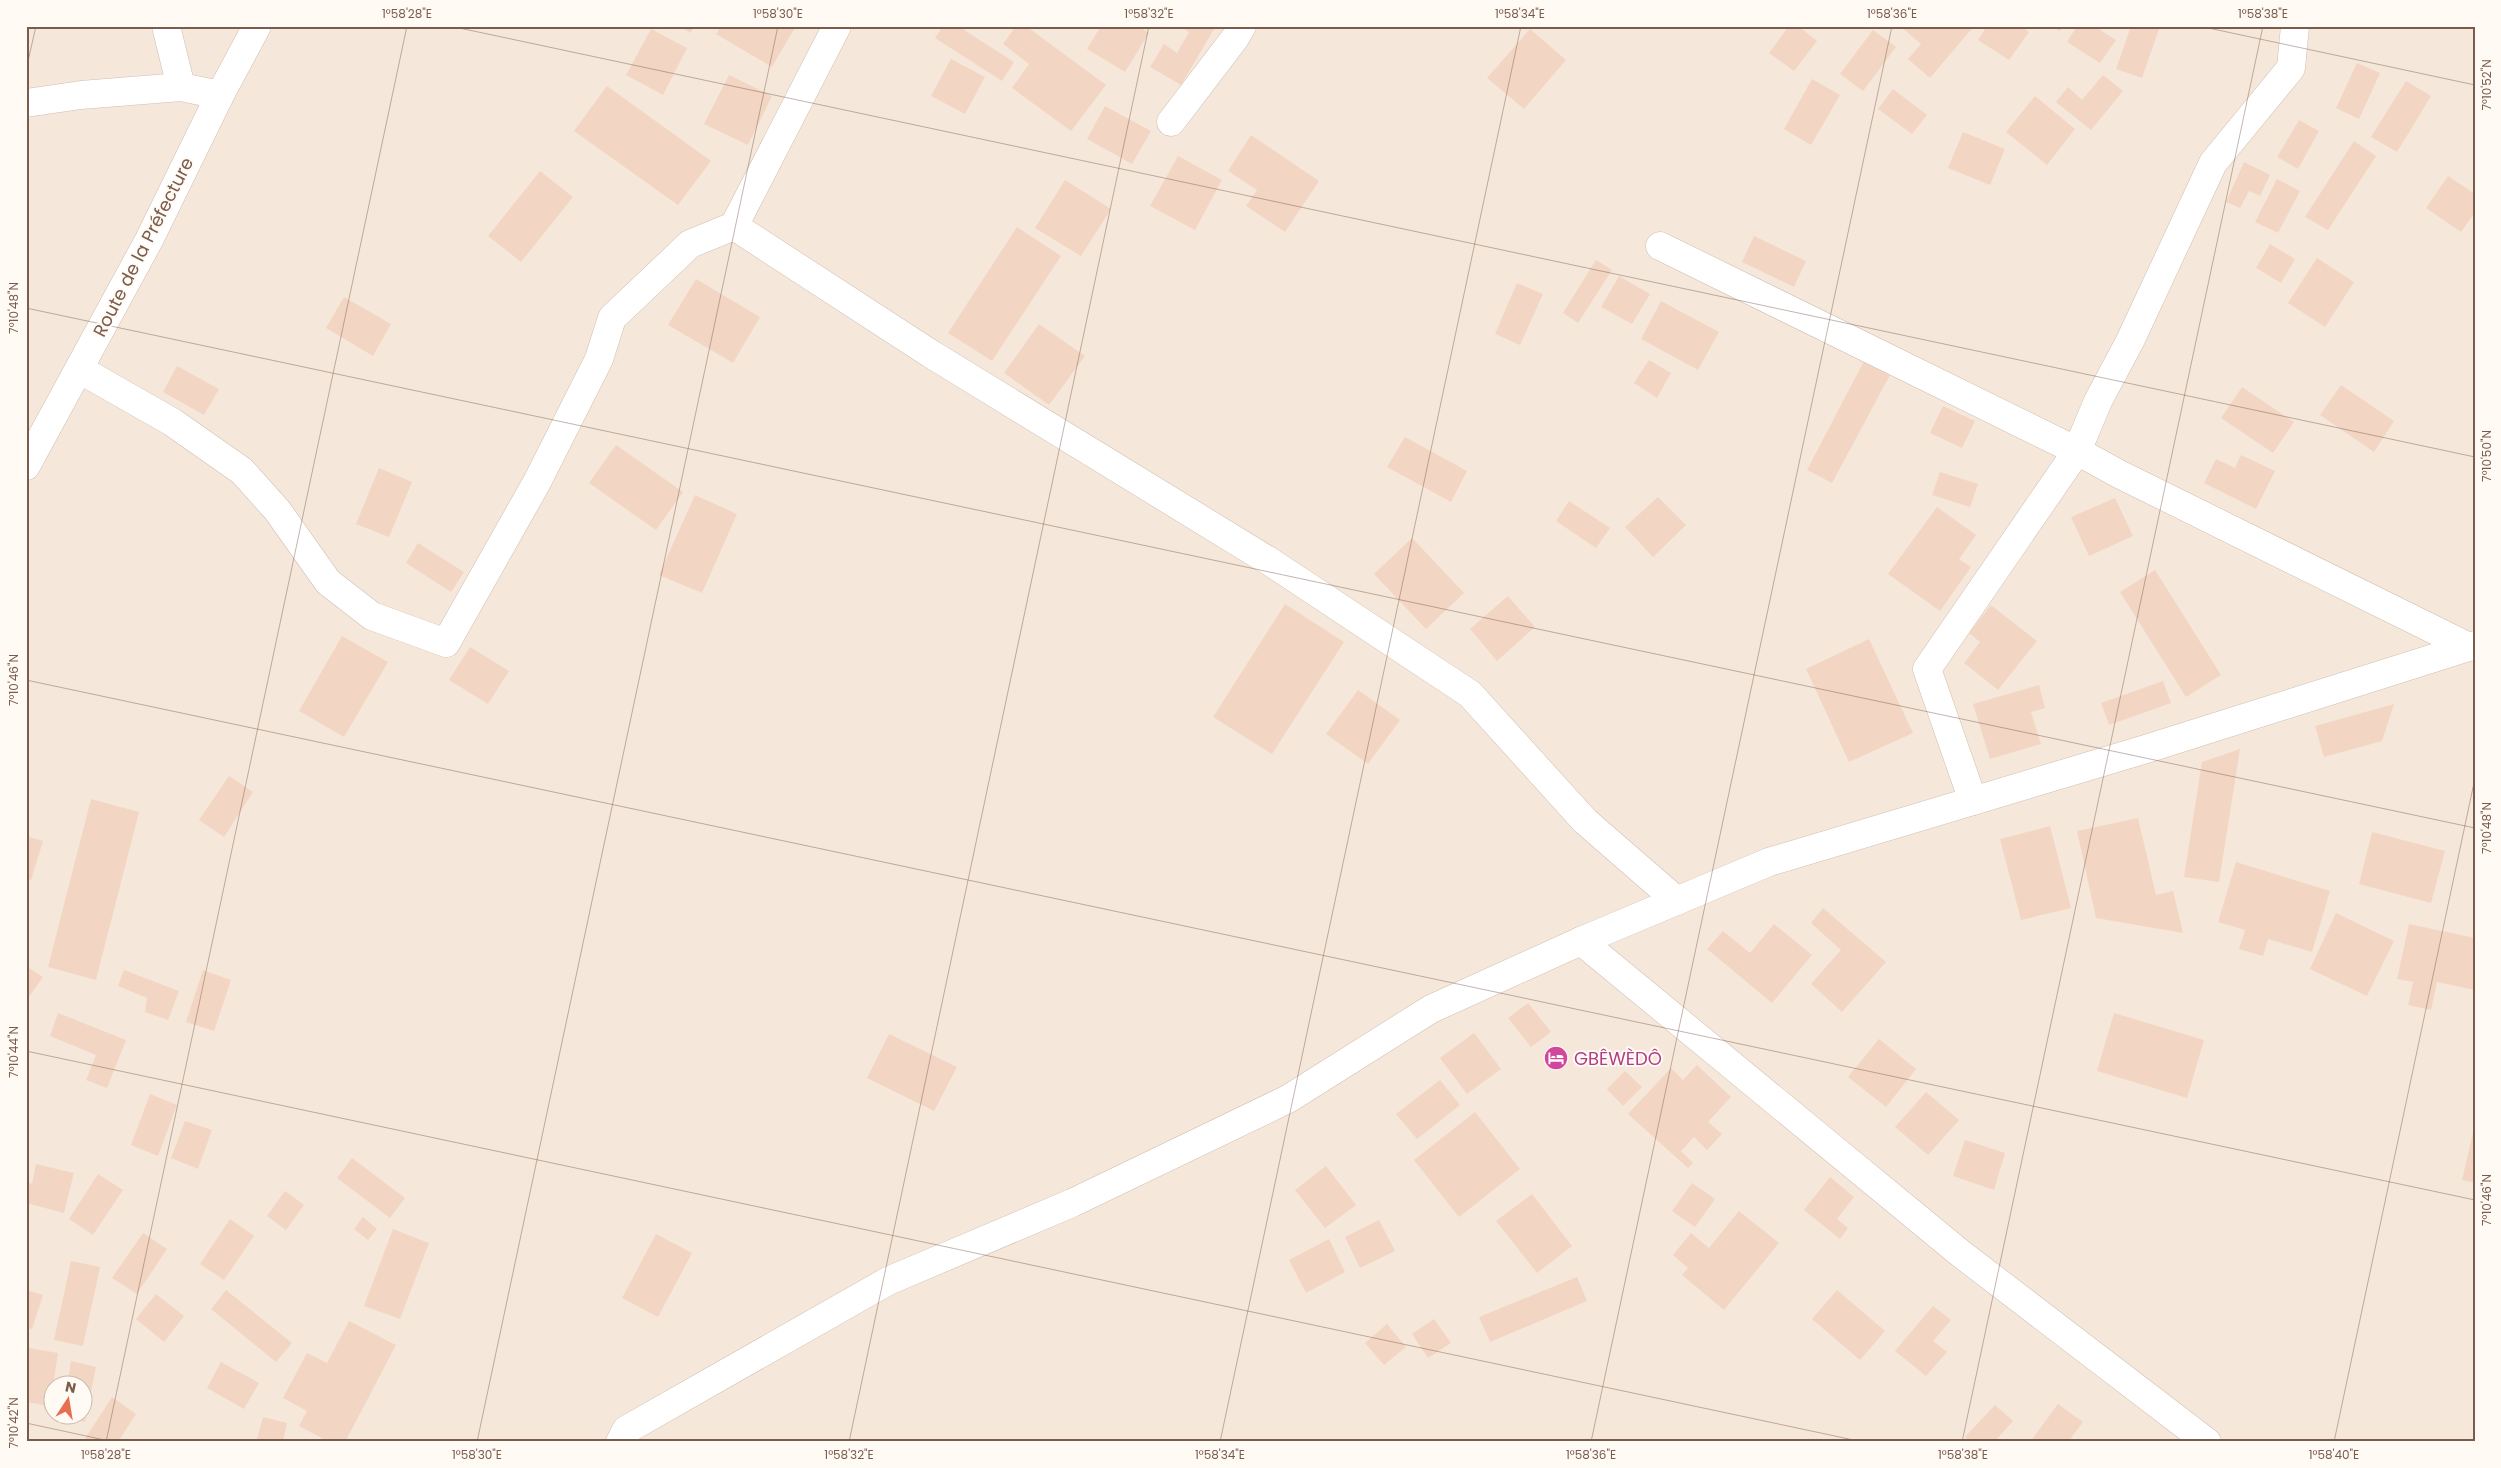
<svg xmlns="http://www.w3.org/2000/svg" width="2501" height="1468" viewBox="0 0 2501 1468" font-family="Poppins,sans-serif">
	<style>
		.residential { fill: #f5e8da; fill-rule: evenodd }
		.building { fill: #f3d5c3 }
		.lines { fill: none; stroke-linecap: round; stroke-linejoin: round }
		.minor-casing { stroke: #d1beb0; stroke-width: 29 }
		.minor { stroke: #fff; stroke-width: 28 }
		.ticks { fill: none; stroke: #7a5c4d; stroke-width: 1; stroke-opacity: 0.45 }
		.labels { text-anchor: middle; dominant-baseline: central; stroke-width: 4; stroke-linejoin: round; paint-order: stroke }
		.street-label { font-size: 18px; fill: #7a5c4d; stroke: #fffaf3 }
		.hotel-label { font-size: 18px; fill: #b23c85; stroke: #fffaf3; text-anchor: start }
		.neatline { fill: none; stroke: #7a5c4d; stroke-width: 2 }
		.ticks-label { font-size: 12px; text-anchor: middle; fill: #7a5c4d }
	</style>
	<rect width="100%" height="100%" fill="#fdf6ec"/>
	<path class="residential" d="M26 26H2475V1442H26ZM52 1386H82V1416H52Z"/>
	<g class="building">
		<polygon points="680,26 695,26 690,33"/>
		<polygon points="721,26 789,26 794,29 772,67 716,34"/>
		<polygon points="943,26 958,26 1014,62 1002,81 935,38"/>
		<polygon points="1016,26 1026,26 1106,85 1071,131 1012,88 1029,64 1003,44"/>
		<polygon points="1101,26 1138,26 1149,33 1125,72 1087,49"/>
		<polygon points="1179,26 1209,26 1214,29 1181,85 1150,67 1164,44 1177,53 1189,32"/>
		<polygon points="1789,26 1798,26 1817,41 1794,71 1769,53"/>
		<polygon points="1900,26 1974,26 1930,78 1908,59 1921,44"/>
		<polygon points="1987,26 2021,26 2029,32 2009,60 1978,40"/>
		<polygon points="2051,26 2063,26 2060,31"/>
		<polygon points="2077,26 2094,26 2116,40 2100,63 2067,42"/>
		<polygon points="2131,26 2160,26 2142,78 2116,69"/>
		<polygon points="651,29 687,48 663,95 626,75"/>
		<polygon points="1530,29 1566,60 1524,109 1487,78"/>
		<polygon points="1873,30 1896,47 1863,91 1840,74"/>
		<polygon points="951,59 985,77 965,114 931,96"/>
		<polygon points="2357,63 2380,73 2359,119 2336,108"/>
		<polygon points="729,75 772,96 748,145 704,124"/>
		<polygon points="2103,75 2123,91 2091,130 2056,102 2068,87 2082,100"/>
		<polygon points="1812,79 1840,95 1811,145 1784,129"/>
		<polygon points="2406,81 2431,96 2397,152 2371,137"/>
		<polygon points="607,86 711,161 678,205 574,131"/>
		<polygon points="1893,89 1927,115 1912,134 1878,109"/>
		<polygon points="2035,96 2075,129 2047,165 2006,132"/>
		<polygon points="1105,106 1151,131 1132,164 1087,139"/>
		<polygon points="2299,120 2319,131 2298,169 2277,157"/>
		<polygon points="1963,132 2005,149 1990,185 1948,168"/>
		<polygon points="1251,135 1319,181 1285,232 1246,206 1257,190 1228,171"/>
		<polygon points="2354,141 2376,156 2328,230 2305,217"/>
		<polygon points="1178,156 1222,180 1195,230 1150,206"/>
		<polygon points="2244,162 2270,175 2260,196 2249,191 2240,208 2226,202"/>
		<polygon points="540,171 573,197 521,262 488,236"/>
		<polygon points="2448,176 2475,194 2475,212 2461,232 2426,208"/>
		<polygon points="2277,179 2300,191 2278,233 2255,222"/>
		<polygon points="1065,180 1111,209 1081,256 1035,228"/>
		<polygon points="1017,227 1061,256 992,361 948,333"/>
		<polygon points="1754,236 1806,261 1794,287 1742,262"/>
		<polygon points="2270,244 2295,259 2281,283 2256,268"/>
		<polygon points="2317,258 2354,282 2325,327 2288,303"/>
		<polygon points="1596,260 1612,270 1578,323 1563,313"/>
		<polygon points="1619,276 1650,294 1632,324 1601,307"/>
		<polygon points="696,279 760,317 733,363 668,325"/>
		<polygon points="1517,283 1543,294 1520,345 1495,334"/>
		<polygon points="344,297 391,324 373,356 326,328"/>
		<polygon points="1661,301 1719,332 1698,370 1641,339"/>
		<polygon points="1039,324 1085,356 1049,405 1004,373"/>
		<polygon points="1649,360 1671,373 1657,398 1634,383"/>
		<polygon points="1864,361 1890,375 1832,483 1807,470"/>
		<polygon points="177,366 219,389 204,415 163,392"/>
		<polygon points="2341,385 2394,421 2374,452 2320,415"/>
		<polygon points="2242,387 2294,422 2273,453 2221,418"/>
		<polygon points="1943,406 1975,421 1962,448 1930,433"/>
		<polygon points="1405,437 1467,471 1451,502 1387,467"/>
		<polygon points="616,445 683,492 656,530 589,483"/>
		<polygon points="2241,455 2275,471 2256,509 2204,483 2216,459 2235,468"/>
		<polygon points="379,468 412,482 389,537 356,524"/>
		<polygon points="1940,472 1978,484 1970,507 1932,495"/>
		<polygon points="695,495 737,514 702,593 659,575"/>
		<polygon points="1658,497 1686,525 1653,557 1625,527"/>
		<polygon points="2115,498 2133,536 2089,556 2071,517"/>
		<polygon points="1569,501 1610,528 1596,548 1556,521"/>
		<polygon points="1937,507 1976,535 1959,559 1971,567 1940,611 1888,574"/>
		<polygon points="1412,538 1464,593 1426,629 1374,574"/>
		<polygon points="418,543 464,572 451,592 406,563"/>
		<polygon points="2155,570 2221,675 2186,697 2120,592"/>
		<polygon points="1508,596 1535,627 1497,661 1470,629"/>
		<polygon points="1285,604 1344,642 1272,754 1213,717"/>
		<polygon points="1991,605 2037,641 1998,690 1964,663 1980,642 1969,633"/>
		<polygon points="342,636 388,662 344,737 299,711"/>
		<polygon points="1869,639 1913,733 1849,762 1806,669"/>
		<polygon points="470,647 509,671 488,704 449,680"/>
		<polygon points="2163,681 2171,703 2109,725 2101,703"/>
		<polygon points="2039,685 2045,708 2031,712 2041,744 1990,759 1973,704"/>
		<polygon points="1358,690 1400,720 1368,764 1326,734"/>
		<polygon points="2394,704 2382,741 2324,757 2315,726"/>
		<polygon points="2240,749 2219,882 2184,877 2202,762"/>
		<polygon points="229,776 253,792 224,837 199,820"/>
		<polygon points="91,799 139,812 96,980 48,967"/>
		<polygon points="2138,818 2156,895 2173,891 2183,933 2096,918 2077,831"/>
		<polygon points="2050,826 2071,908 2021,920 2000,839"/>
		<polygon points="2372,832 2445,851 2431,903 2359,884"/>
		<polygon points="26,836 43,841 31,880 26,878"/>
		<polygon points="2236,862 2330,891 2312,952 2268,939 2263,956 2239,949 2245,930 2218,922"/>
		<polygon points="1823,908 1886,962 1842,1012 1811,984 1841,950 1811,923"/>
		<polygon points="2336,913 2394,941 2367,996 2310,969"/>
		<polygon points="1774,924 1812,955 1772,1003 1707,949 1723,931 1750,953"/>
		<polygon points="2409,924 2475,938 2475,990 2437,982 2431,1010 2408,1005 2413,982 2397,979"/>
		<polygon points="26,966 43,977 26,1001"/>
		<polygon points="124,970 179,991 168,1020 145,1012 147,998 118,986"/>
		<polygon points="203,970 231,980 214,1031 186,1022"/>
		<polygon points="1528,1003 1551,1032 1531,1047 1508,1018"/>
		<polygon points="58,1013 126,1040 107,1088 86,1080 96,1055 50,1036"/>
		<polygon points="2114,1013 2204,1040 2187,1098 2097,1071"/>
		<polygon points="1474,1033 1501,1069 1467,1094 1440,1058"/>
		<polygon points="889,1034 957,1067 934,1111 867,1078"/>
		<polygon points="1879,1039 1916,1069 1886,1107 1848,1077"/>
		<polygon points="1697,1065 1731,1097 1708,1122 1722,1134 1707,1150 1694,1137 1681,1151 1693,1163 1688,1168 1628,1114 1671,1068 1683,1080"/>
		<polygon points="1625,1071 1642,1087 1623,1106 1607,1089"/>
		<polygon points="1440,1080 1460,1105 1417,1139 1396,1114"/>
		<polygon points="1926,1092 1959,1120 1928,1155 1895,1127"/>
		<polygon points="150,1094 177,1105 158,1156 131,1145"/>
		<polygon points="1475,1112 1520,1169 1459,1217 1414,1160"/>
		<polygon points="185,1121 212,1130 198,1169 171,1158"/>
		<polygon points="2474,1128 2475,1128 2475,1183 2462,1180"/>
		<polygon points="1965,1140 2005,1153 1994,1190 1953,1176"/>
		<polygon points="352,1158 405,1198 390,1218 337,1178"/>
		<polygon points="36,1164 74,1173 64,1213 26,1203 26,1182 32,1184"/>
		<polygon points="1326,1166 1356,1205 1325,1228 1295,1190"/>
		<polygon points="98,1174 123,1190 93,1235 69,1219"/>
		<polygon points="1830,1177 1854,1197 1837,1219 1848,1228 1840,1239 1804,1210"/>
		<polygon points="1692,1183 1715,1199 1695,1227 1672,1211"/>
		<polygon points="285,1191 304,1205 286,1230 267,1216"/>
		<polygon points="1532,1194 1572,1246 1537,1273 1496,1221"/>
		<polygon points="1739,1211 1779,1243 1724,1310 1682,1275 1688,1268 1673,1255 1691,1233 1709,1248"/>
		<polygon points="363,1217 377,1229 368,1240 354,1229"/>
		<polygon points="230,1219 254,1236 224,1280 200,1264"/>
		<polygon points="1379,1220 1395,1251 1360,1268 1345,1237"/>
		<polygon points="393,1229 429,1243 400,1319 364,1306"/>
		<polygon points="143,1233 167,1249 137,1294 112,1278"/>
		<polygon points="656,1234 692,1253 658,1317 622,1298"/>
		<polygon points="1329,1239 1345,1272 1306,1293 1289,1260"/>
		<polygon points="71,1261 100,1267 83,1346 54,1340"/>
		<polygon points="1577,1277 1587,1301 1490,1342 1479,1317"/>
		<polygon points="26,1290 43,1295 32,1329 26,1327"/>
		<polygon points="226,1290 292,1343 276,1362 211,1309"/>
		<polygon points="1837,1290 1885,1331 1860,1360 1812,1319"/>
		<polygon points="156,1294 184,1316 164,1342 136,1319"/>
		<polygon points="1933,1306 1951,1320 1933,1341 1947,1352 1926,1376 1895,1351"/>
		<polygon points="1434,1319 1451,1343 1428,1358 1412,1334"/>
		<polygon points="349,1321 396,1345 345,1442 329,1442 299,1426 307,1411 283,1398 307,1353 327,1363"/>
		<polygon points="1387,1324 1406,1347 1384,1365 1365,1343"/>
		<polygon points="29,1348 58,1353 50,1406 26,1402 26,1367"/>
		<polygon points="71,1361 96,1367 85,1422 61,1417 82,1416 82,1386 67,1386"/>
		<polygon points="221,1362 259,1383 244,1409 207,1388"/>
		<polygon points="112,1397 136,1414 118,1442 83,1442"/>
		<polygon points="2058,1404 2083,1422 2068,1442 2030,1442"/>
		<polygon points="1995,1405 2013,1421 1994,1442 1970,1442 1965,1437"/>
		<polygon points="263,1417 287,1423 283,1442 256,1442"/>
	</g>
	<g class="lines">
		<g class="minor-casing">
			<g id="minor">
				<polyline points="166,26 181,87 220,95"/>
				<polyline points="2295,26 2291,68 2213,163 2130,341 2098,401 2077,451 2119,474 2469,647"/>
				<polyline points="26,103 81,95 181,87"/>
				<polyline points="1171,122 1235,38 1242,26"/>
				<polyline points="734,226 931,354 1269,561 1470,694 1585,821 1677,901"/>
				<polyline points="1660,246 2077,451 1927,669 1973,801"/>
				<polyline points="79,369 172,422 242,471 277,510 328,582 372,616 446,643 537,482 599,359 612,318 690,244 734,226 837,26"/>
				<polyline points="26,466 149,240 220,95 257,26"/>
				<polyline points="1581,941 1960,1253 2207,1442"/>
				<polyline points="620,1442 626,1430 888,1281 1072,1203 1288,1099 1431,1009 1581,941 1769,862 2146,749 2475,645"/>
			</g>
		</g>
		<use href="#minor" class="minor"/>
	</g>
	<path class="ticks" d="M450 26 2475 457M2199 26 2475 85M26 70 36 26M26 308 2475 828M26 680 2475 1200M26 1051 1863 1442M26 1423 114 1442M106 1442 407 26M477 1442 778 26M849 1442 1149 26M1220 1442 1521 26M1591 1442 1892 26M1962 1442 2263 26M2334 1442 2475 778"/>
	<defs>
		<g id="hotel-disc" transform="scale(1.25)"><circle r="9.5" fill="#d1479c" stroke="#fffaf3"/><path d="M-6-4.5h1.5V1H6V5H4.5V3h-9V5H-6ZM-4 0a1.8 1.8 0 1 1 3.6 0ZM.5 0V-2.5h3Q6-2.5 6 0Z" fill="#fff"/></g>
	</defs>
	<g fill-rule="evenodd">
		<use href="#hotel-disc" x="1556" y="1058"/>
	</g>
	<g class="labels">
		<g class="street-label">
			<text transform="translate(143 247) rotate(-63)">Route de la Préfecture</text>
		</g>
		<g class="hotel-label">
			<text x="1574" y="1058">GBÊWÈDÔ</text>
		</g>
	</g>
	<rect width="2501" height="1468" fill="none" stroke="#fffaf3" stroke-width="55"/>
	<g transform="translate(68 1400) rotate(12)"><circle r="24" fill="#fffaf3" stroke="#cabbb1"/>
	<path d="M0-4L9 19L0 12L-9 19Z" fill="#e76f51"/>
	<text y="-8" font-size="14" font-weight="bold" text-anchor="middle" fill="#7a5c4d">N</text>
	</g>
	<rect x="28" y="28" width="2446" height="1412" class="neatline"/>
	<g class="ticks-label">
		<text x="407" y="18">1°58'28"E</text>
		<text x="778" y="18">1°58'30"E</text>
		<text x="1149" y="18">1°58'32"E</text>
		<text x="1520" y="18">1°58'34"E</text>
		<text x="1892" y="18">1°58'36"E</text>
		<text x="2263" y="18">1°58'38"E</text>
		<text transform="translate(2487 85) rotate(-90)" y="4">7°10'52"N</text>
		<text transform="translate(14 308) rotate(-90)" y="4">7°10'48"N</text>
		<text transform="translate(2487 456) rotate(-90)" y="4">7°10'50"N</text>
		<text transform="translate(14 680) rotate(-90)" y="4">7°10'46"N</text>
		<text transform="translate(2487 828) rotate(-90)" y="4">7°10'48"N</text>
		<text transform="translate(14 1052) rotate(-90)" y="4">7°10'44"N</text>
		<text transform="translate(2487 1200) rotate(-90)" y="4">7°10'46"N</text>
		<text transform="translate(14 1423) rotate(-90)" y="4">7°10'42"N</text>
		<text x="106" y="1459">1°58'28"E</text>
		<text x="477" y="1459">1°58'30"E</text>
		<text x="849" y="1459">1°58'32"E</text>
		<text x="1220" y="1459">1°58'34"E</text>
		<text x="1591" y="1459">1°58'36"E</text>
		<text x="1963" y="1459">1°58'38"E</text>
		<text x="2334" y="1459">1°58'40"E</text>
	</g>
</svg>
